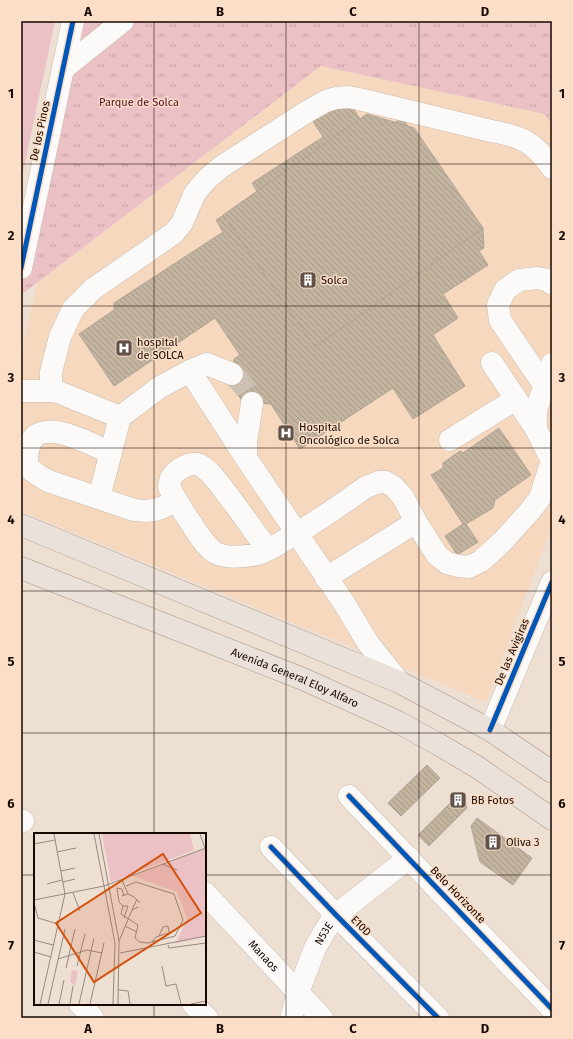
<svg xmlns="http://www.w3.org/2000/svg" width="573" height="1039" viewBox="0 0 573 1039" font-family="'Fira Sans',sans-serif">
	<style>
		.built { fill: #f6d8bf }
		.park { fill: url(#park-tufts) }
		.garden { fill: #ebc1c5 }
		.building { fill: url(#building-back-hatch); stroke: #b0a495 }
		.lines { fill: none; stroke-linecap: round; stroke-linejoin: round }
		.minor-tunnel { stroke: #cebfb3; stroke-width: 22; stroke-dasharray: 22 11; stroke-linecap: butt }
		.minor-casing { stroke: #cbbcaf; stroke-width: 23 }
		.major-casing { stroke: #a79586; stroke-width: 23 }
		.minor { stroke: #fcfaf8; stroke-width: 22 }
		.major { stroke: #e9e1da; stroke-width: 22 }
		.cycleway-casing { stroke: #fadec7; stroke-width: 8 }
		.cycleway { stroke: #0057b8; stroke-width: 5 }
		.grid { fill: none; stroke: #160700; stroke-width: 1; stroke-opacity: 0.55 }
		.labels { text-anchor: middle; dominant-baseline: central; stroke-width: 3; stroke-linejoin: round; paint-order: stroke }
		.park-label { font-size: 11px; fill: #560a2a; stroke: #fadec7 }
		.street-label { font-size: 11px; fill: #160700; stroke: #fadec7 }
		.poi-label { font-size: 11px; fill: #160700; stroke: #fadec7; text-anchor: start }
		.inset-road { fill: none; stroke: #98897f; stroke-width: 1 }
		.view { fill: #d3510b; fill-opacity: 0.15; stroke: #d3510b; stroke-width: 2 }
		.inset-edge { fill: none; stroke: #160700; stroke-width: 2 }
		.neatline { fill: none; stroke: #160700; stroke-width: 1.5 }
		.grid-label { font-size: 13px; text-anchor: middle; font-weight: bold; fill: #160700 }
	</style>
	<defs>
		<pattern id="park-tufts" width="24" height="20" patternUnits="userSpaceOnUse"><rect width="24" height="20" fill="#ebc1c5"/><path d="M3 7l-1-3M5 7V3M7 7l1-3M15 17l-1-3M17 17v-4M19 17l1-3" fill="none" stroke="#c9a4a7"/></pattern>
		<pattern id="building-back-hatch" width="6" height="6" patternUnits="userSpaceOnUse"><rect width="6" height="6" fill="#c3b4a0"/><path d="M-1 5l2 2M0 0l6 6M5-1l2 2" fill="none" stroke="#a79988"/></pattern>
	</defs>
	<rect width="100%" height="100%" fill="#eedfd3"/>
	<polygon class="built" points="321,66 545,114 552,125 552,525 486,702 21,511 21,356 37,283"/>
	<polygon class="park" points="73,21 552,21 552,125 545,114 321,66 21,295 21,268"/>
	<polygon class="garden" points="21,21 55,21 21,181"/>
	<g class="building">
		<polygon points="347,99 368,131 377,125 381,132 402,118 483,228 484,248 479,251 488,265 443,294 458,318 433,335 465,386 413,419 393,388 300,449 271,404 243,402 231,385 234,359 240,355 215,318 114,386 79,334 114,310 114,303 223,232 216,220 258,193 252,183 323,137 313,121"/>
		<polygon points="367,114 414,128 483,228 315,347 223,215"/>
		<polygon points="499,428 531,475 495,500 493,508 466,524 478,542 457,555 445,536 463,524 431,475 443,468 443,463 460,451 463,453"/>
		<polygon points="427,765 440,778 401,816 388,803"/>
		<polygon points="461,792 467,808 453,822 442,811"/>
		<polygon points="442,811 453,822 429,846 418,835"/>
		<polygon points="477,818 532,858 513,885 480,862 471,826"/>
	</g>
	<g class="lines">
		<path class="minor-tunnel" d="M232 374C241 381 250 392 252 403"/>
		<g class="minor-casing">
			<g id="minor">
				<polyline points="63,69 123,21"/>
				<polyline points="21,268 73,21"/>
				<polyline points="492,363 536,429"/>
				<polyline points="190,371 246,458"/>
				<polyline points="544,385 500,320 498,305 505,290 519,280 538,278 547,280 552,284"/>
				<polyline points="21,391 51,391 58,392 120,417"/>
				<path d="M51 391V372L60 337 73 309 93 289 174 233 182 223 195 193 206 180 221 167 308 111 326 101 336 98 348 97 359 99 491 131C520 136 535 142 552 168"/>
				<polyline points="252,403 246,442 246,458 344,603 368,643 399,682"/>
				<polyline points="450,440 516,399"/>
				<path d="M111 453C95 446 73 434 55 432 49 431 39 432 34 437 29 442 25 459 28 466 32 473 42 477 48 481L134 510C153 513 160 509 176 501"/>
				<polyline points="552,461 536,429 536,410 552,364"/>
				<polyline points="99,498 120,417 160,387 190,371 207,364 232,374"/>
				<path d="M268 550C256 534 245 518 233 502 224 491 213 472 200 465 191 461 176 469 171 478 170 481 169 484 169 487 176 500 184 513 193 526 199 535 204 545 214 552 225 559 248 557 261 553 269 550 277 545 285 540 313 525 340 505 366 487L379 482H386L394 487 403 497 416 522 437 555 447 563 459 566 469 567 481 561 502 542 530 511 540 498 552 460"/>
				<polyline points="326,578 416,522"/>
				<polyline points="490,730 552,582"/>
				<polyline points="349,796 552,1009"/>
				<polyline points="21,820 23,821"/>
				<polyline points="271,847 336,915 438,1018"/>
				<path id="s1" d="M205 893 322 1018"/>
				<polyline points="80,1004 93,1018"/>
				<polyline points="193,1004 207,1018"/>
				<path id="s2" d="M291 1018 298 993 315 948 326 929 336 915 409 858"/>
			</g>
		</g>
		<g class="major-casing">
			<g id="major">
				<polyline points="21,525 399,682 490,730 552,772"/>
				<path id="s3" d="M21 568 303 679 398 722 438 744 477 767 552 819"/>
			</g>
		</g>
		<use href="#minor" class="minor"/>
		<use href="#major" class="major"/>
		<g class="cycleway-casing">
			<g id="cycleway">
				<polyline points="21,268 73,21"/>
				<polyline points="490,730 552,582"/>
				<polyline points="349,796 552,1009"/>
				<polyline points="271,847 336,915 438,1018"/>
			</g>
		</g>
		<use href="#cycleway" class="cycleway"/>
	</g>
	<path class="grid" d="M154 21V834M286 21V1018M419 21V1018M21 164H552M21 306H552M21 448H552M21 591H552M21 733H552M21 875H35M205 875H552M154 1004V1018"/>
	<defs>
		<g id="building-square" transform="scale(0.9)"><rect x="-9" y="-9" width="18" height="18" rx="4" fill="#62534a" stroke="#fadec7"/><path d="M-4-6H4V6H1V3H-1V6H-4ZM-2.5-4.3h1.7v1.8h-1.7ZM.8-4.3h1.7v1.8H.8ZM-2.5-1h1.7V.8h-1.7ZM.8-1h1.7V.8H.8Z" fill="#fff"/></g>
		<g id="hospital-square" transform="scale(0.9)"><rect x="-9" y="-9" width="18" height="18" rx="4" fill="#62534a" stroke="#fadec7"/><path d="M-5-5h3v3.5h4V-5h3V5h-3V1.5h-4V5h-3Z" fill="#fff"/></g>
	</defs>
	<g fill-rule="evenodd">
		<use href="#building-square" x="308" y="280"/>
		<use href="#hospital-square" x="124" y="348"/>
		<use href="#hospital-square" x="286" y="433"/>
		<use href="#building-square" x="458" y="800"/>
		<use href="#building-square" x="493" y="842"/>
	</g>
	<g class="labels">
		<g class="park-label">
			<text x="139" y="102">Parque de Solca</text>
		</g>
		<g class="street-label">
			<text transform="translate(40 131) rotate(-78)">De los Pinos</text>
			<text transform="translate(512 652) rotate(-67)">De las Avigiras</text>
			<text stroke="none"><textPath href="#s3" startOffset="295">Avenida General Eloy Alfaro</textPath></text>
			<text transform="translate(458 895) rotate(46)">Belo Horizonte</text>
			<text transform="translate(361 926) rotate(45)">E10D</text>
			<text stroke="none"><textPath href="#s2" startOffset="91">N53E</textPath></text>
			<text stroke="none"><textPath href="#s1" startOffset="86">Manaos</textPath></text>
		</g>
		<g class="poi-label">
			<text x="321" y="280">Solca</text>
			<text x="137" y="342">hospital<tspan x="137" dy="13">de SOLCA</tspan></text>
			<text x="299" y="427">Hospital<tspan x="299" dy="13">Oncológico de Solca</tspan></text>
			<text x="471" y="800">BB Fotos</text>
			<text x="506" y="842">Oliva 3</text>
		</g>
	</g>
	<g transform="translate(34 833)">
		<rect width="172" height="172" fill="#eedfd3"/>
		<path d="M38 137 44 138 41 153 36 149Z" fill="#ebc1c5"/>
		<path d="M171 15 172 103 142 110 153 85 143 59 99 43Z" fill="#ebc1c5"/>
		<path d="M68 1H156L160 17 77 49Z" fill="#ebc1c5"/>
		<path class="inset-road" d="M60 1 81 110 79 171M65 1 85 108 84 171M166 1 172 18M0 11 21 7M23 19 42 15M128 31 143 37M27 38 41 35M88 47 94 61M29 49 41 46M13 51 28 47M39 60 46 78M88 63 94 61 100 64 106 70M0 67 70 53 172 15M0 70 4 85 24 91M89 73 87 81 104 92 101 105 106 109 114 110 141 103 149 87 140 61 102 49 92 53M89 73 85 69 83 55 88 56 90 63M89 73H94L90 85M98 77 103 66M91 93 103 99M0 107 19 112M85 108 98 77 104 74M118 109 122 104 131 101 135 100 134 93 129 94 125 103M134 112 135 115 172 110M0 119 17 124M86 120 172 103M24 126 53 117 68 120M43 133 51 101M128 133 132 153 142 151 147 171M32 135 41 96M85 157 94 158 96 171M6 171 31 61 20 1M14 171 31 96M25 171 30 147M36 171 39 153M45 171 60 105M56 171 70 110M157 171 172 168"/>
		<path class="view" d="M129 21 167 80 60 149 22 90Z"/>
		<rect width="172" height="172" class="inset-edge"/>
	</g>
	<rect width="573" height="1039" fill="none" stroke="#fadec7" stroke-width="44"/>
	<rect x="22" y="22" width="529" height="995" class="neatline"/>
	<g class="grid-label">
		<text x="88" y="16">A</text>
		<text x="220" y="16">B</text>
		<text x="353" y="16">C</text>
		<text x="485" y="16">D</text>
		<text x="11" y="98">1</text>
		<text x="562" y="98">1</text>
		<text x="11" y="240">2</text>
		<text x="562" y="240">2</text>
		<text x="11" y="382">3</text>
		<text x="562" y="382">3</text>
		<text x="11" y="524">4</text>
		<text x="562" y="524">4</text>
		<text x="11" y="666">5</text>
		<text x="562" y="666">5</text>
		<text x="11" y="808">6</text>
		<text x="562" y="808">6</text>
		<text x="11" y="950">7</text>
		<text x="562" y="950">7</text>
		<text x="88" y="1033">A</text>
		<text x="220" y="1033">B</text>
		<text x="353" y="1033">C</text>
		<text x="485" y="1033">D</text>
	</g>
</svg>
